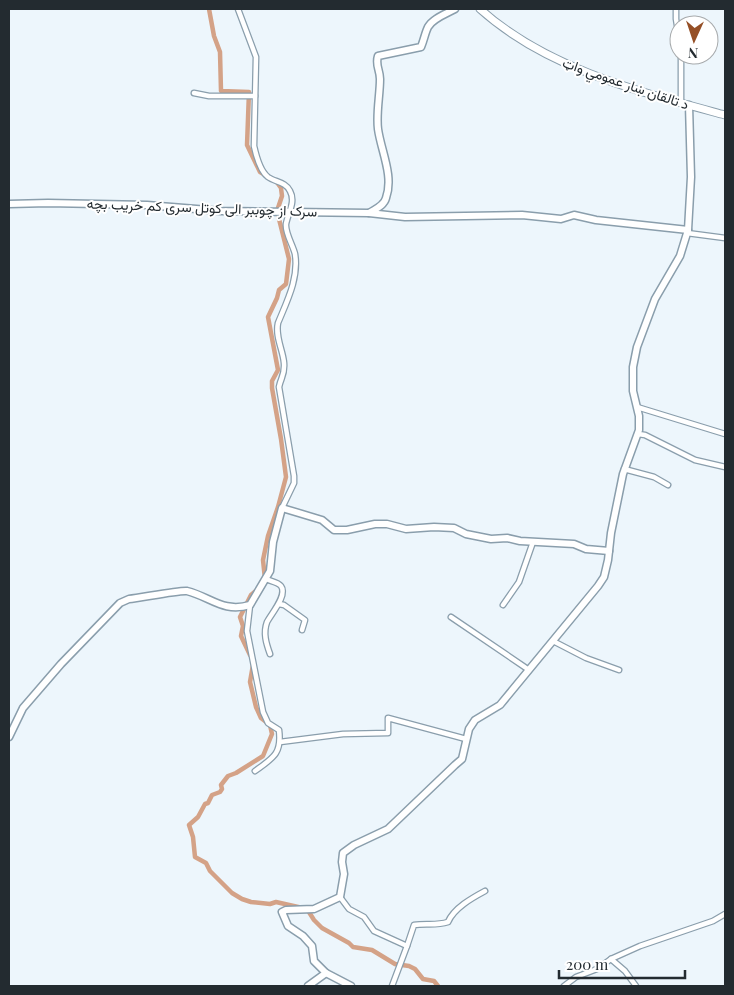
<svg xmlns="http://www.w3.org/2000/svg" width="734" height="995" viewBox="0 0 734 995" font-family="'Playfair Display',Vazirmatn,serif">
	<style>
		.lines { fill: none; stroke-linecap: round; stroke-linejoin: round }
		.canal { stroke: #d4a287; stroke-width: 4.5 }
		.street-casing { stroke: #8a9eac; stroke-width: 7 }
		.secondary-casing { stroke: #8a9eac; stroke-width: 9 }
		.primary-casing { stroke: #8a9eac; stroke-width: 9 }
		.street { stroke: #fff; stroke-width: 4.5 }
		.secondary { stroke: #fff; stroke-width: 6 }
		.primary { stroke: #fff; stroke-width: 7 }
		.labels { text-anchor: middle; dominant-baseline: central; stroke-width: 4; stroke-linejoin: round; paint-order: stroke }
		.street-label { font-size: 14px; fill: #232b30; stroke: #fff }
	</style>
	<rect width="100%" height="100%" fill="#edf6fc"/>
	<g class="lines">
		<g class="canal">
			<polyline points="209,9 214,36 220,52 221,91 249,92 247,145 260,172 267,176"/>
			<polyline points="265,579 263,560 268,536 278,507 286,477 281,439 272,388 272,381 278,370 268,317 277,298 279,290 286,284 289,259 279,219 278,208 282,196 281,188 276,181"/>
			<polyline points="250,655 241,636 243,626 240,617 251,595 258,589"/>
			<polyline points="253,665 250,682 256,707 261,718 270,725 272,734 263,756 236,773 228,776 221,785 222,789 220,792 212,795 208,803 205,804 198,817 189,825 193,837 195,857 206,863 210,871 232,893 242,899 251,902 270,904 276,902 307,909 314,920 322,928 349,943 353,947 372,950 395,964 409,966 415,969 423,979 434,981 438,986"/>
		</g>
		<g class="street-casing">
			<g id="street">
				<path d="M238 9 256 57 254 146C256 155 260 171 268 177 275 182 286 182 290 191 296 202 288 213 286 224 285 233 293 245 295 254 299 278 287 301 278 323 275 337 283 350 284 363 285 375 281 377 279 387L294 476V483L282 508"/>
				<polyline points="676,9 676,19 679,38"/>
				<polyline points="681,55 681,103"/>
				<polyline points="194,93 209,96 255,96"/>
				<polyline points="687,233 725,238"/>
				<polyline points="637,407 725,434"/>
				<polyline points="638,434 645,435 695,460 725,467"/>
				<polyline points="624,469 654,477 668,485"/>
				<path d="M266 579C270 581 278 582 281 586 288 595 271 614 267 622 263 633 266 643 270 654"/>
				<polyline points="279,604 284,605 305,620 302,630"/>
				<path d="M250 605 247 631 263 712 268 723 279 730C282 754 273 758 255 771"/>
				<polyline points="503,605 519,582 533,542"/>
				<polyline points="451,617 529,670"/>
				<polyline points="553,641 586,658 619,670"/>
				<polyline points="280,742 343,734 388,733 388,718 466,739"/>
				<polyline points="340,897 349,909 364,917 374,931 407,946 392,986"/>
				<path d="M407 946 414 925C426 923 436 926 448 922 454 908 472 898 485 891"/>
				<polyline points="611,959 625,971 636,986"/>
				<polyline points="564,986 576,977 597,969 611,959 640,946 713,921 725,914"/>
			</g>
		</g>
		<g class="secondary-casing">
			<g id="secondary">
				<path d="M9 204 48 203 147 205 221 211 369 213C375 209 384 206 386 198 394 176 381 151 378 129 376 113 380 95 380 79 380 70 375 65 378 56L421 47C424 40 425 33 428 27 433 18 446 14 455 9"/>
				<polyline points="369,213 405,217 522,215 561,219 574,215 596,220 688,230"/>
				<path d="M9 737 23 708 61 664 120 603 129 599C140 598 179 590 187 591 211 597 223 613 250 605L270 571 273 542 282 508 322 520 334 530H347L375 524H387L406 529 434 527 454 528 466 534 491 539 507 538 520 541 574 544 586 549 609 551"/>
				<polyline points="326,973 351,986"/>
				<polyline points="308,986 326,973 314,961 312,946 303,936 288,926 282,912 286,910 314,909 340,897 344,874 342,862 343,853 354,845 388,829 455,765 462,759 469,729 475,720 500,705 598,586 604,577 608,560 611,533 623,474 639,430 639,416 633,391 633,367 637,347 655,299 680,256 688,230 691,177 689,105"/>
			</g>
		</g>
		<g class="primary-casing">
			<path id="primary" d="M480 9C547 69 640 92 725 115"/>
		</g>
		<use href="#street" class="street"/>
		<use href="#secondary" class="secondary"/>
		<use href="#primary" class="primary"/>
	</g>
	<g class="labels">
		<g class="street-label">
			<text transform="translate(626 83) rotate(19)">د تالقان ښار عمومي واټ</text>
			<text transform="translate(202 207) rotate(2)">سرک از چوببر الی کوتل سری کم خریب بچه</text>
		</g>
	</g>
	<rect width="734" height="995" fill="none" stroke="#232b30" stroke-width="20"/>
	<g transform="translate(694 40) rotate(183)"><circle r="24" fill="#ffffff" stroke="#a7aaac"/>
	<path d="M0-4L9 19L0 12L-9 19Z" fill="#954f26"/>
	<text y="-8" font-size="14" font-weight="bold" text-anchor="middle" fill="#232b30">N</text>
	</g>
	<path d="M559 970v8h126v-8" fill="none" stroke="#232b30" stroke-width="2.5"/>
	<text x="566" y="970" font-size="15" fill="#232b30" stroke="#ffffff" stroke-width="4" paint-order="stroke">200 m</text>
</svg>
